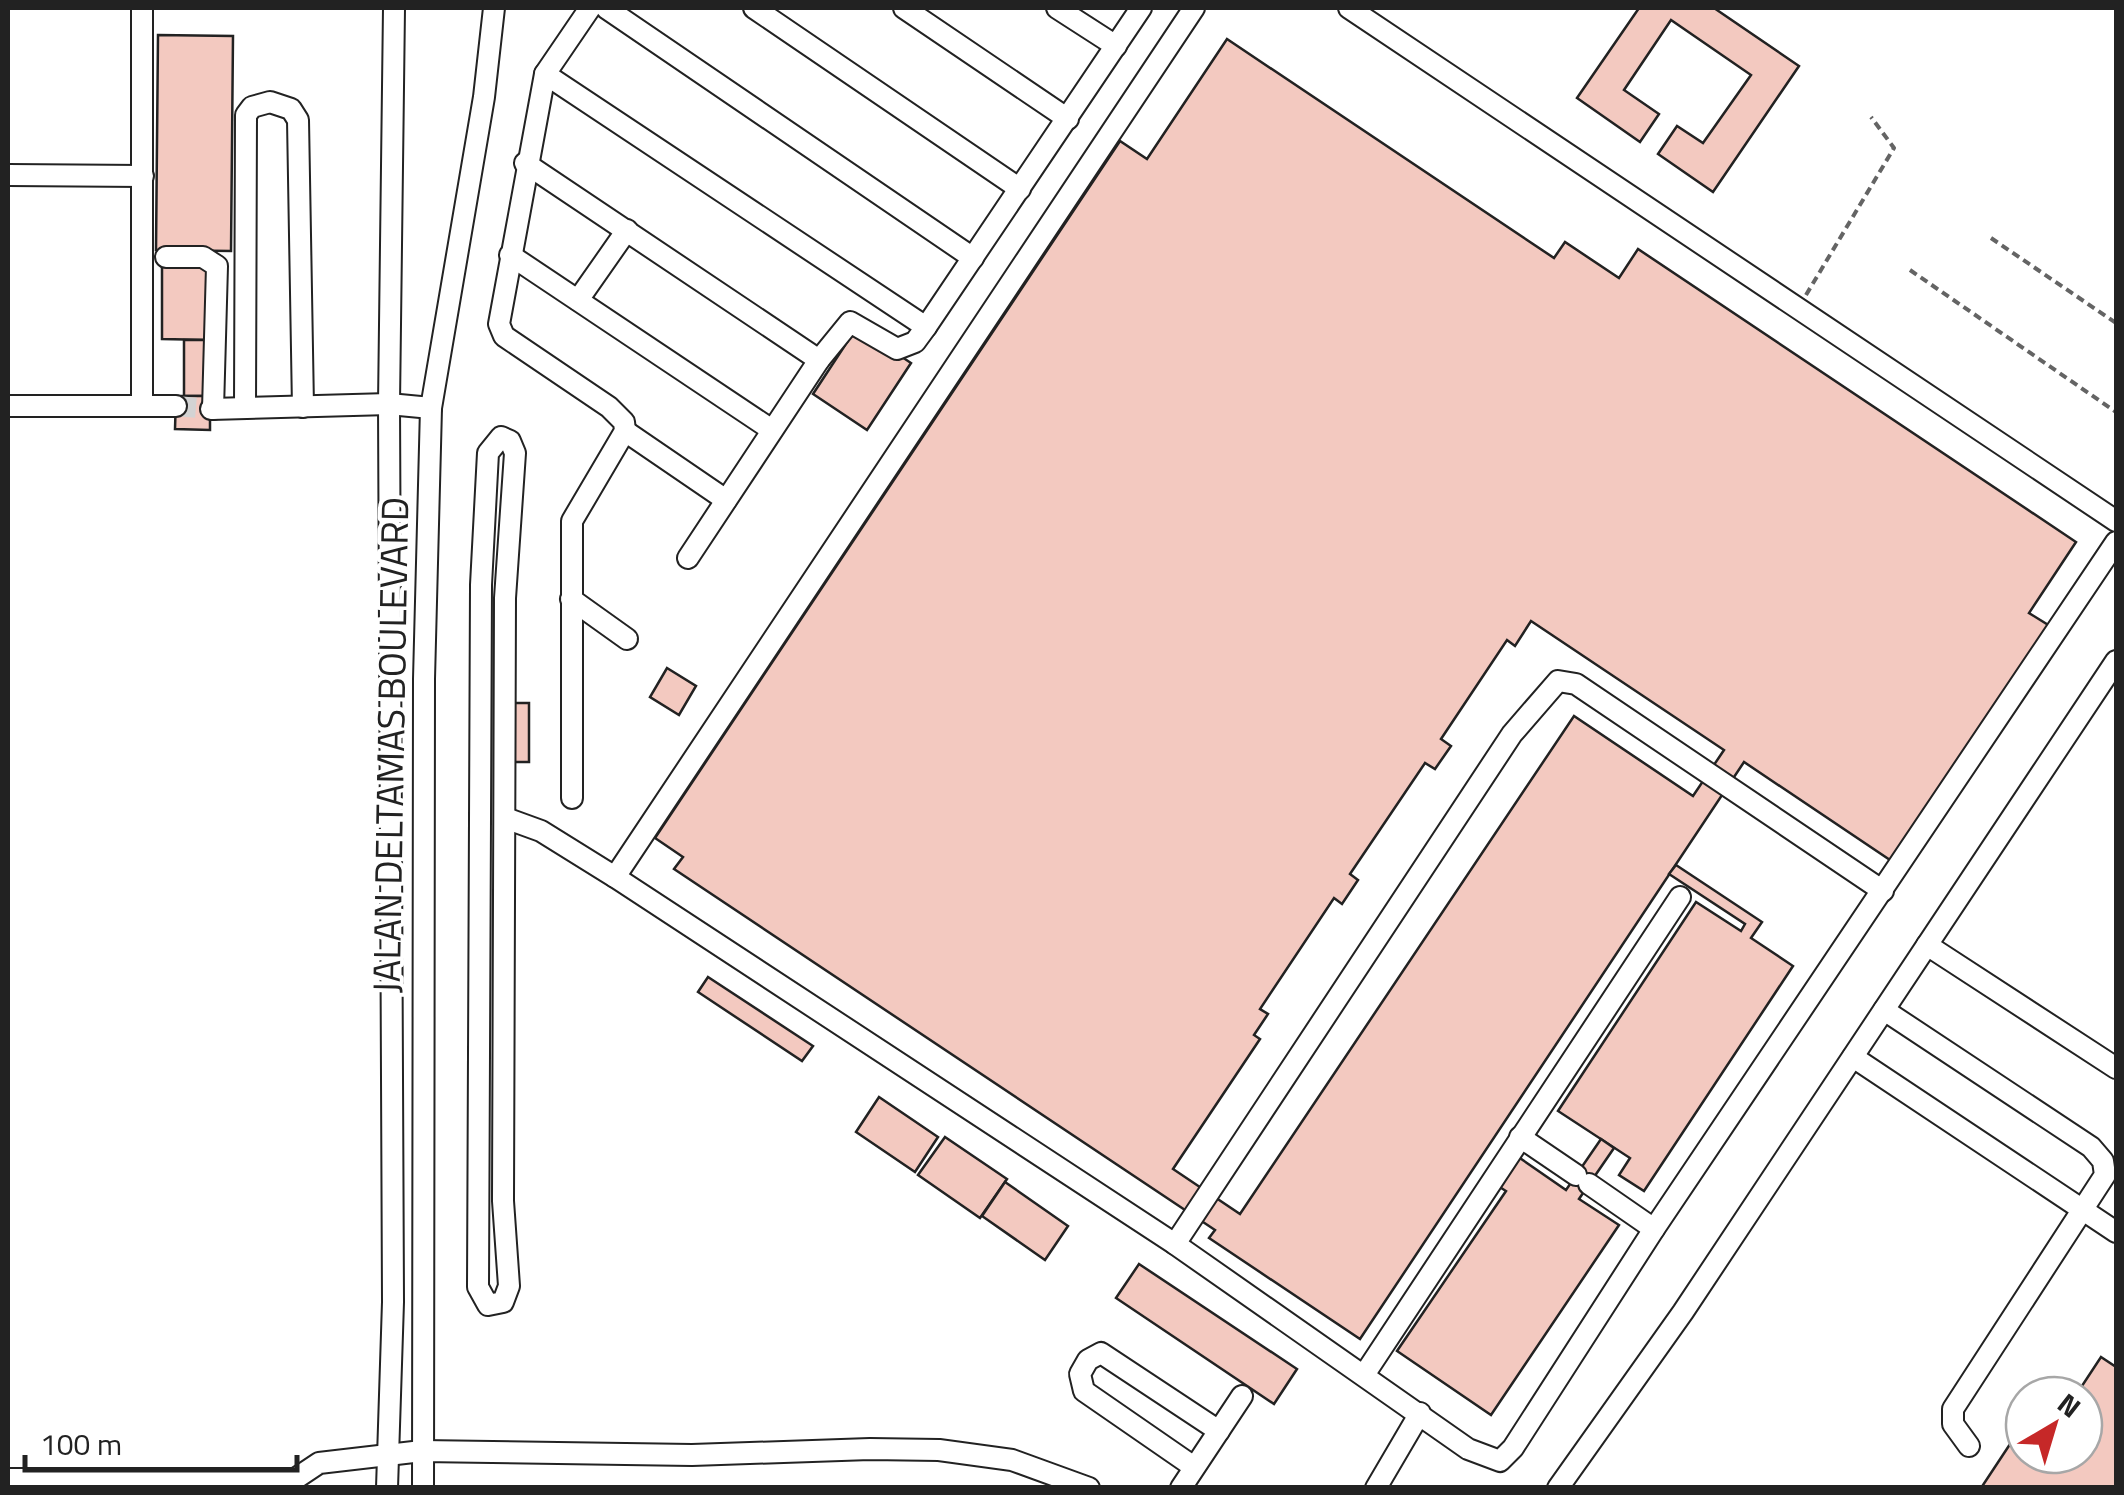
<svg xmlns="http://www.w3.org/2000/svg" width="2124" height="1495" viewBox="0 0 2124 1495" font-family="'Titillium Web',sans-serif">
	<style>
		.building { fill: #f3c9c0; stroke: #222; stroke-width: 2.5; fill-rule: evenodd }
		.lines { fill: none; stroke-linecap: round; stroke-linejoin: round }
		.minor-tunnel { stroke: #d3d3d3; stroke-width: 20; stroke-dasharray: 20 10; stroke-linecap: butt }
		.minor-casing { stroke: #222; stroke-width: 24 }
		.path { stroke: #646464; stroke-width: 4; stroke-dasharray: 8 5; stroke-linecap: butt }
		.minor { stroke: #fff; stroke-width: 20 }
		.labels { text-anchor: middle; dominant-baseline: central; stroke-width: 8; stroke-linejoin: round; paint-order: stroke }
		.street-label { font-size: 38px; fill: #222; stroke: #fff }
	</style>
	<rect width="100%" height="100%" fill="#fff"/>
	<g class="building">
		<polygon points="1639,8 1714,8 1799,66 1713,192 1658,154 1677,126 1703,143 1751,75 1671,20 1624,90 1659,114 1640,142 1577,98"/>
		<polygon points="158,35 233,36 231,251 156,250"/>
		<path d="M1227 39 1554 258 1565 242 1619 278 1638 249 2076 542 2029 613 2053 628 1896 864 1744 762 1360 1339 1209 1238 1215 1230 674 869 683 857 655 838 1120 141 1147 159ZM1531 621 1724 750 1693 796 1574 716 1240 1214 1173 1169 1260 1039 1254 1035 1268 1014 1260 1009 1334 898 1342 904 1358 880 1350 874 1425 763 1435 769 1451 746 1441 739 1507 640 1515 646Z"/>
		<polygon points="162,261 211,262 210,340 162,339"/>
		<polygon points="857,327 911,363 867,430 813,394"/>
		<rect x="184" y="340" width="26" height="56"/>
		<polygon points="176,396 210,396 210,430 175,429"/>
		<polygon points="667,668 696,686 679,715 650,697"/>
		<rect x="509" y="703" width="20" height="59"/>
		<polygon points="1676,865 1762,922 1751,938 1793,966 1644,1191 1619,1175 1630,1158 1558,1111 1696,902 1741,931 1745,924 1669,874"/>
		<polygon points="708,977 813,1046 802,1061 698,992"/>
		<polygon points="879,1097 938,1137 915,1172 856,1132"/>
		<polygon points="945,1137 1007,1179 980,1218 918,1175"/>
		<polygon points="1601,1139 1614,1148 1579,1199 1619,1225 1491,1415 1397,1351 1506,1191 1495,1184 1514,1154 1566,1190"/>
		<polygon points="1005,1182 1068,1226 1045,1260 982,1216"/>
		<polygon points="1139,1264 1297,1369 1274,1404 1116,1298"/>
		<polygon points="2101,1357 2116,1367 2116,1488 1981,1488 2024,1423 2024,1455 2084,1455 2084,1395 2064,1395 2072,1383 2080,1389"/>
	</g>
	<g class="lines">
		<polyline class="minor-tunnel" points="176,406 211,409"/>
		<g class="minor-casing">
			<g id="minor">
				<polyline points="606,8 973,258"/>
				<polyline points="754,8 1020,189"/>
				<polyline points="904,8 1068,119"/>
				<polyline points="1057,8 1116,46"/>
				<polyline points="1349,8 2116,521"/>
				<polyline points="545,74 926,327"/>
				<polyline points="525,163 819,360 850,322 897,349 915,342 926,327 1141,8"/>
				<polyline points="8,175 143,176"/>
				<polyline points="510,255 772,430"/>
				<polyline points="166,257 203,257 217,266 213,409"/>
				<polyline points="578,300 627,230"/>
				<polyline points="142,405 142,8"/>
				<polyline points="8,406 176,406"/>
				<polyline points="245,408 246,115 252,107 270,102 291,109 298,120 303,407"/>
				<polyline points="211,409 389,404 431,408"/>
				<polyline points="625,431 726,500"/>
				<polygon points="501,437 510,441 515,453 505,598 503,1201 509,1286 503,1302 488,1305 478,1287 481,585 488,453"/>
				<polyline points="688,558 819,360"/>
				<polyline points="571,599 627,639"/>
				<polyline points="572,798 572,521 625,431 624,422 609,407 504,336 499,324 545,74 590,8"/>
				<polyline points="508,819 541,831 615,877 1175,1244 1468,1449 1500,1461 1513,1448 1654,1229 2116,542"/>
				<polyline points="615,877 1194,8"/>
				<polyline points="1927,945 2116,1068"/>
				<polyline points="1884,1010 2091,1147 2103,1161 2105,1175 1953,1409 1953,1424 1969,1446"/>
				<polyline points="1853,1057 2116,1232"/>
				<polyline points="1520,1137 1576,1175"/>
				<polyline points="1589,1184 1654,1229"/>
				<polyline points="1175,1244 1512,734 1558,681 1576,684 1883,891"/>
				<polyline points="1364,1375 1680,897"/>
				<polyline points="1194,1467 1084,1391 1080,1374 1088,1360 1101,1353 1219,1431"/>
				<polyline points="8,1479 295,1479 319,1463 422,1451 692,1455 870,1449 939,1450 1012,1460 1089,1488"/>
				<polyline points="387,1488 393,1302 389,404 394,8"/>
				<polyline points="423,1488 424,679 431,408 484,97 494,8"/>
				<polyline points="1181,1488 1242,1396"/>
				<polyline points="1376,1488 1420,1413"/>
				<polyline points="1558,1488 1683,1312 2116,661"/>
			</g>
		</g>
		<g class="path">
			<polyline points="1991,238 2116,323"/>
			<polyline points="1910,270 2116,412"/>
			<polyline points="1806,295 1894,148 1871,117"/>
		</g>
		<use href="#minor" class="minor"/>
	</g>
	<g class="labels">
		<g class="street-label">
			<text transform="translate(390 745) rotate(-89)">JALAN DELTAMAS BOULEVARD</text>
		</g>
	</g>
	<rect width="2124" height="1495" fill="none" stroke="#222222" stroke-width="20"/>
	<g transform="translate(2054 1425) rotate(38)"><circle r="48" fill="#ffffff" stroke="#a7a7a7" stroke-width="2.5"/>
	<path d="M0-8L18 38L0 25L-18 38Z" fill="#c62828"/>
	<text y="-15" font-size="28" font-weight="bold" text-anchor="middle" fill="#222222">N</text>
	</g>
	<path d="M25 1455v15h272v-15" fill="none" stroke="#222222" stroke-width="5"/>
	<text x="40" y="1455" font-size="30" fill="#222222" stroke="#ffffff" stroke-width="8" paint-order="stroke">100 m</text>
</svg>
